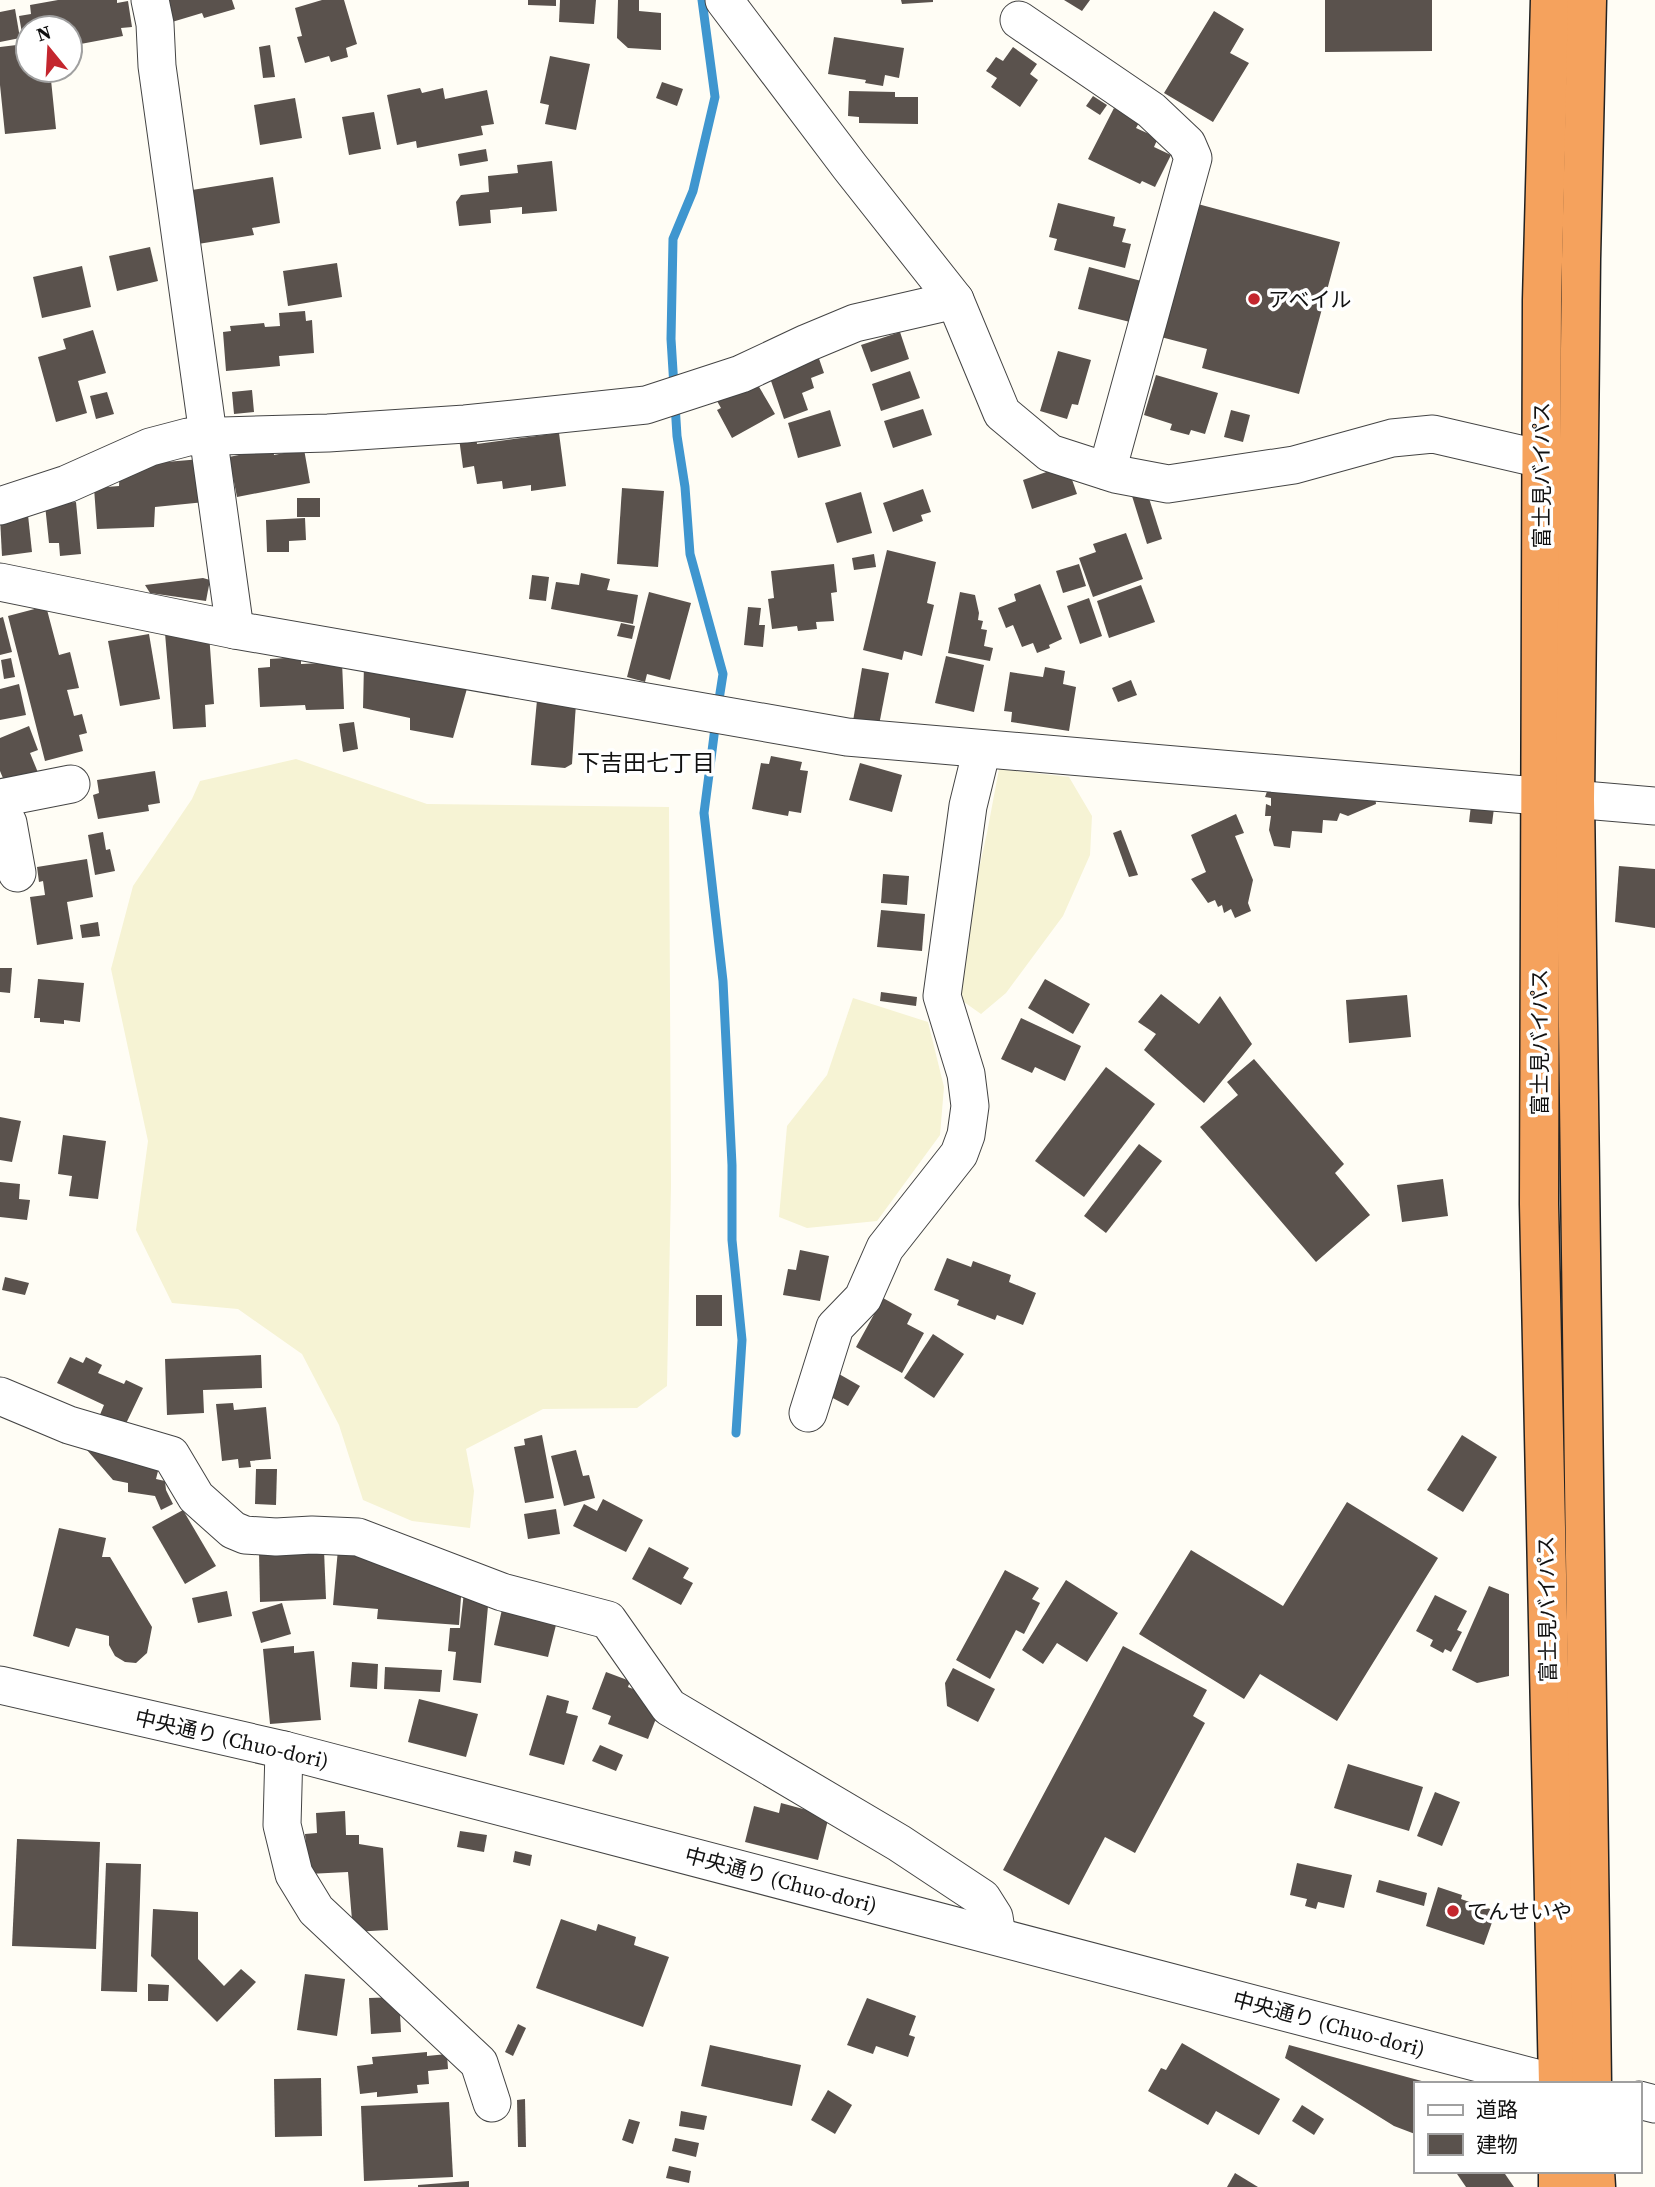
<svg xmlns="http://www.w3.org/2000/svg" width="1655" height="2187" viewBox="0 0 1655 2187" font-family="'Source Serif 4','Noto Sans JP',serif">
	<style>
		.farmland { fill: #f6f3d4 }
		.lines { fill: none; stroke-linecap: round; stroke-linejoin: round }
		.stream { stroke: #3f96cf; stroke-width: 9 }
		.building { fill: #5a524d }
		.minor-casing { stroke: #444; stroke-width: 39 }
		.highway-casing { stroke: #222; stroke-width: 41 }
		.minor { stroke: #fff; stroke-width: 37 }
		.highway { stroke: #f5a25d; stroke-width: 38 }
		.poi-dot { fill: #c4262e; stroke: #fff; stroke-width: 2.5 }
		.labels { text-anchor: middle; dominant-baseline: central; stroke-width: 7; stroke-linejoin: round; paint-order: stroke }
		.poi-label { font-size: 21px; fill: #111; stroke: #fff; text-anchor: start }
		.street-label { font-size: 21px; fill: #111; stroke: #fff }
		.neighbourhood-label { font-size: 23px; fill: #111; stroke: #fff }
	</style>
	<rect width="100%" height="100%" fill="#fffdf5"/>
	<g class="farmland">
		<polygon points="296,759 427,804 669,807 671,1186 667,1386 637,1408 543,1409 466,1449 474,1491 470,1528 412,1521 363,1500 339,1425 302,1354 238,1309 172,1303 136,1230 148,1141 111,969 133,886 192,799 200,781"/>
		<polygon points="999,769 1069,777 1092,816 1090,855 1063,916 1006,993 981,1014 964,1002 956,972 987,833"/>
		<polygon points="853,998 928,1022 944,1087 940,1135 877,1221 807,1228 779,1217 787,1126 827,1075"/>
	</g>
	<g class="lines">
		<g class="stream">
			<polyline points="674,387 671,339 673,239 693,191 715,97 702,0"/>
			<polyline points="675,404 677,436 685,487 690,554 723,674 718,706"/>
			<polyline points="716,720 704,813 723,981 732,1165 732,1240 742,1340 736,1433"/>
		</g>
	</g>
	<g class="building">
		<polygon points="58,0 117,0 117,3 128,1 132,27 121,28 123,36 70,46 70,28 28,28 28,38 23,39 19,16 31,14 30,5"/>
		<polygon points="166,0 232,0 235,9 204,18 202,13 172,22"/>
		<polygon points="322,0 344,0 357,44 346,48 348,57 331,62 329,56 305,63 297,37 302,36 295,8"/>
		<polygon points="528,0 556,0 556,6 528,5"/>
		<polygon points="560,0 596,0 594,24 559,22"/>
		<polygon points="618,0 639,0 639,11 661,13 661,50 628,48 617,38"/>
		<polygon points="901,0 933,0 933,2 902,4"/>
		<polygon points="1064,0 1090,0 1082,11"/>
		<polygon points="1325,0 1432,0 1432,51 1325,52"/>
		<polygon points="15,9 20,38 0,42 0,12"/>
		<polygon points="1214,11 1244,29 1230,53 1249,63 1213,122 1164,93"/>
		<polygon points="834,37 904,48 899,78 885,75 883,86 865,83 866,80 828,74"/>
		<polygon points="25,44 28,70 50,70 56,129 5,134 0,85 0,47"/>
		<polygon points="270,45 275,77 263,78 259,47"/>
		<polygon points="1013,47 1037,64 1030,74 1038,80 1020,107 991,87 997,78 986,71 996,57 1003,61"/>
		<polygon points="550,56 590,64 576,130 545,124 549,105 540,103"/>
		<polygon points="662,82 683,89 677,106 656,98"/>
		<polygon points="420,88 422,93 443,88 445,99 487,90 494,124 481,126 483,135 417,148 416,141 397,145 387,95"/>
		<polygon points="849,91 895,92 895,97 918,97 918,124 859,123 859,117 848,116"/>
		<polygon points="1093,96 1107,105 1100,115 1086,106"/>
		<polygon points="295,98 302,138 260,145 254,105"/>
		<polygon points="1114,108 1140,121 1136,128 1158,138 1154,147 1171,155 1155,187 1142,181 1140,184 1088,159"/>
		<polygon points="374,112 381,149 349,155 342,117"/>
		<polygon points="486,149 488,161 460,166 458,154"/>
		<polygon points="552,161 557,211 522,214 522,207 490,210 491,223 459,226 456,202 461,195 489,192 488,176 518,173 517,165"/>
		<polygon points="273,177 280,223 252,228 254,235 198,244 192,190"/>
		<polygon points="1058,203 1115,217 1113,226 1126,229 1122,242 1131,244 1125,268 1054,250 1057,239 1049,237"/>
		<polygon points="1194,203 1340,242 1299,394 1202,368 1207,349 1157,336"/>
		<polygon points="150,247 158,281 117,291 109,256"/>
		<polygon points="337,263 342,297 288,306 283,271"/>
		<polygon points="82,266 91,307 42,318 33,277"/>
		<polygon points="1089,267 1145,282 1134,323 1078,309"/>
		<polygon points="305,311 306,321 312,320 314,353 279,356 280,366 226,371 223,332 231,331 230,326 264,323 265,327 280,326 279,313"/>
		<polygon points="93,330 106,373 78,381 87,413 56,422 38,357 66,349 63,339"/>
		<polygon points="900,332 909,359 871,372 861,345"/>
		<polygon points="816,350 824,373 811,378 814,388 802,393 808,410 784,419 770,378"/>
		<polygon points="1058,351 1091,360 1078,405 1072,404 1067,419 1040,411"/>
		<polygon points="910,371 920,398 881,411 872,384"/>
		<polygon points="1156,375 1218,393 1205,434 1191,430 1189,435 1170,430 1172,424 1144,415"/>
		<polygon points="755,380 775,414 732,438 717,410 721,408 717,401"/>
		<polygon points="252,390 254,412 234,414 232,392"/>
		<polygon points="107,392 114,414 96,419 90,396"/>
		<polygon points="923,409 932,435 893,448 884,421"/>
		<polygon points="830,410 841,446 798,458 788,423"/>
		<polygon points="1231,410 1250,415 1243,442 1224,437"/>
		<polygon points="559,433 566,486 531,491 531,485 503,489 502,481 477,484 474,466 463,468 459,438 476,436 477,444"/>
		<polygon points="273,448 274,455 304,449 310,483 237,497 229,457"/>
		<polygon points="167,456 166,462 201,459 205,502 155,507 154,527 97,529 94,488 119,486 120,467"/>
		<polygon points="1067,465 1077,494 1032,509 1023,480"/>
		<polygon points="622,488 664,491 658,567 617,564"/>
		<polygon points="923,489 931,512 921,515 923,521 893,532 883,503"/>
		<polygon points="861,492 872,533 837,543 825,503"/>
		<polygon points="1147,492 1162,539 1147,544 1132,496"/>
		<rect x="297" y="498" width="23" height="19"/>
		<polygon points="76,502 81,554 60,556 59,543 49,543 45,505"/>
		<polygon points="28,515 32,552 2,556 0,518"/>
		<polygon points="305,518 306,540 289,541 289,552 267,552 266,520"/>
		<polygon points="1126,533 1143,579 1093,597 1079,558 1096,552 1093,544"/>
		<polygon points="887,550 936,562 927,603 934,605 922,656 904,651 902,660 863,650"/>
		<polygon points="874,554 876,567 854,570 852,558"/>
		<polygon points="834,564 837,592 831,593 834,621 816,622 817,629 798,631 797,626 772,629 768,599 774,598 771,571"/>
		<polygon points="1079,564 1086,586 1063,593 1056,571"/>
		<polygon points="581,573 610,579 607,590 638,595 633,624 551,609 556,582 579,585"/>
		<polygon points="532,575 549,577 546,601 529,599"/>
		<polygon points="203,578 210,580 206,601 150,593 145,585"/>
		<polygon points="1040,584 1062,639 1049,645 1050,648 1037,653 1033,643 1022,647 1013,625 1006,628 998,608 1016,601 1014,594"/>
		<polygon points="1141,585 1155,622 1109,638 1097,601"/>
		<polygon points="649,592 691,603 670,680 647,674 645,682 627,677"/>
		<polygon points="960,592 975,595 979,613 978,620 983,621 981,629 987,630 984,646 993,648 990,661 948,653"/>
		<polygon points="1089,598 1102,636 1080,644 1067,606"/>
		<polygon points="46,606 59,655 70,652 79,688 67,690 74,716 82,714 87,733 79,735 83,751 45,761 8,616"/>
		<polygon points="748,607 761,608 759,625 765,625 763,647 744,645"/>
		<polygon points="3,617 12,652 0,655 0,618"/>
		<polygon points="621,623 635,626 632,639 617,636"/>
		<polygon points="165,633 209,633 214,704 205,705 206,727 173,729"/>
		<polygon points="149,634 160,699 120,706 108,641"/>
		<polygon points="946,656 984,665 974,712 935,703"/>
		<polygon points="301,657 301,664 342,662 344,709 306,710 305,705 260,707 258,668 270,667 270,659"/>
		<polygon points="11,658 15,677 4,679 1,660"/>
		<polygon points="364,664 468,685 453,738 410,730 410,718 363,708"/>
		<polygon points="1045,667 1065,671 1063,684 1076,687 1069,731 1011,722 1012,712 1004,711 1010,672 1043,677"/>
		<polygon points="862,668 889,673 879,725 853,721"/>
		<polygon points="1131,680 1137,695 1118,702 1112,688"/>
		<polygon points="19,684 26,715 0,720 0,689"/>
		<polygon points="537,700 576,703 572,764 565,768 531,765"/>
		<polygon points="354,722 358,749 343,752 339,724"/>
		<polygon points="29,726 38,750 30,753 39,775 5,783 0,771 0,738"/>
		<polygon points="771,756 802,762 800,770 808,771 801,813 789,811 788,816 752,809 761,763 769,764"/>
		<polygon points="860,763 902,775 892,812 849,800"/>
		<polygon points="155,771 160,803 148,805 149,811 98,819 93,795 99,793 97,780"/>
		<polygon points="1269,786 1375,796 1376,804 1348,816 1340,813 1337,821 1323,820 1322,833 1292,831 1290,848 1274,846 1269,830 1271,816 1265,816 1266,804 1271,806 1271,798 1265,797"/>
		<polygon points="1471,805 1494,808 1492,824 1469,822"/>
		<polygon points="1236,814 1244,833 1235,836 1253,880 1248,903 1251,911 1235,918 1231,909 1224,913 1222,905 1218,907 1215,900 1208,903 1191,879 1206,872 1191,835"/>
		<polygon points="1121,830 1138,875 1129,877 1113,833"/>
		<polygon points="103,832 106,850 110,849 115,871 95,875 88,835"/>
		<polygon points="87,859 93,897 67,902 73,939 37,945 30,897 45,895 43,881 39,882 37,867"/>
		<polygon points="1619,866 1655,869 1655,928 1615,922"/>
		<polygon points="883,874 909,876 907,905 881,903"/>
		<polygon points="881,910 925,914 922,951 877,947"/>
		<polygon points="98,922 100,936 82,938 80,925"/>
		<polygon points="0,968 12,968 10,993 0,992"/>
		<polygon points="38,979 84,983 80,1022 64,1020 64,1024 40,1022 40,1018 34,1018"/>
		<polygon points="1045,979 1090,1004 1073,1034 1028,1008"/>
		<polygon points="881,992 917,997 916,1006 880,1001"/>
		<polygon points="1161,994 1199,1024 1220,996 1252,1044 1204,1103 1144,1050 1156,1034 1138,1022"/>
		<polygon points="1407,995 1411,1037 1349,1043 1346,1000"/>
		<polygon points="1021,1018 1081,1046 1065,1081 1035,1067 1032,1073 1001,1059"/>
		<polygon points="1254,1059 1344,1164 1335,1173 1370,1215 1316,1262 1200,1127 1238,1095 1227,1082"/>
		<polygon points="1106,1067 1155,1104 1084,1197 1035,1161"/>
		<polygon points="0,1117 21,1121 12,1162 0,1160"/>
		<polygon points="63,1135 106,1141 98,1199 69,1196 72,1176 58,1174"/>
		<polygon points="1139,1144 1162,1161 1106,1233 1084,1216"/>
		<polygon points="1443,1179 1448,1216 1402,1222 1397,1185"/>
		<polygon points="0,1182 20,1184 19,1199 30,1200 27,1220 0,1217"/>
		<polygon points="800,1250 829,1256 820,1301 783,1295 788,1269 796,1270"/>
		<polygon points="947,1258 971,1267 973,1261 1011,1275 1009,1282 1036,1293 1023,1325 997,1315 995,1320 957,1305 959,1300 934,1290"/>
		<polygon points="5,1277 29,1283 25,1295 2,1290"/>
		<rect x="696" y="1295" width="26" height="31"/>
		<polygon points="883,1298 912,1314 907,1324 924,1333 902,1373 856,1347"/>
		<polygon points="933,1334 964,1354 934,1398 904,1378"/>
		<polygon points="261,1355 262,1388 203,1390 204,1413 167,1415 165,1359"/>
		<polygon points="70,1357 83,1363 86,1357 102,1365 98,1373 124,1384 126,1380 143,1388 121,1434 97,1422 104,1405 57,1383"/>
		<polygon points="839,1374 860,1386 848,1406 827,1395"/>
		<polygon points="233,1403 234,1410 266,1407 271,1459 250,1461 251,1467 239,1468 238,1459 222,1461 216,1404"/>
		<polygon points="542,1435 554,1498 525,1503 514,1447 525,1445 524,1439"/>
		<polygon points="1462,1435 1497,1457 1463,1512 1427,1490"/>
		<polygon points="90,1442 161,1459 156,1479 165,1481 166,1490 173,1504 161,1510 155,1496 128,1492 128,1483 113,1480 87,1450"/>
		<polygon points="576,1450 583,1476 589,1475 595,1498 564,1506 551,1456"/>
		<polygon points="256,1469 277,1469 276,1505 255,1504"/>
		<polygon points="603,1499 643,1520 626,1552 573,1526 584,1504 597,1511"/>
		<polygon points="1347,1502 1438,1558 1337,1721 1260,1674 1244,1699 1139,1634 1191,1550 1283,1606"/>
		<polygon points="556,1509 560,1534 528,1539 524,1514"/>
		<polygon points="183,1510 216,1566 185,1584 152,1527"/>
		<polygon points="59,1528 106,1538 102,1557 110,1557 152,1627 147,1653 136,1663 125,1662 115,1656 109,1645 109,1636 76,1628 69,1647 33,1636"/>
		<polygon points="649,1547 689,1568 683,1578 693,1583 681,1605 632,1579"/>
		<polygon points="338,1549 417,1567 416,1580 462,1583 459,1625 377,1619 378,1609 333,1605"/>
		<polygon points="324,1550 326,1599 260,1602 259,1552"/>
		<polygon points="1005,1570 1039,1588 1032,1599 1040,1603 1024,1634 1016,1630 990,1679 956,1660"/>
		<polygon points="1066,1580 1118,1613 1087,1662 1057,1643 1043,1664 1022,1650"/>
		<polygon points="1489,1586 1509,1594 1509,1676 1477,1683 1452,1670"/>
		<polygon points="227,1591 232,1616 198,1623 192,1598"/>
		<polygon points="464,1592 489,1595 481,1683 453,1680 456,1652 448,1651 450,1628 460,1628"/>
		<polygon points="1435,1595 1467,1611 1457,1630 1462,1632 1451,1652 1445,1649 1443,1653 1430,1646 1433,1640 1416,1631"/>
		<polygon points="282,1603 291,1634 261,1643 252,1612"/>
		<polygon points="503,1605 558,1617 548,1657 494,1645"/>
		<polygon points="294,1646 294,1653 314,1651 321,1720 270,1724 263,1649"/>
		<polygon points="1123,1646 1207,1690 1193,1716 1205,1723 1135,1853 1105,1837 1069,1905 1003,1870"/>
		<polygon points="352,1662 378,1664 377,1689 350,1687"/>
		<polygon points="385,1667 442,1670 440,1692 384,1689"/>
		<polygon points="953,1668 995,1689 978,1722 947,1706 945,1683"/>
		<polygon points="606,1672 630,1681 628,1687 651,1696 659,1711 648,1739 608,1724 611,1716 592,1709"/>
		<polygon points="547,1695 569,1701 566,1713 578,1716 564,1765 529,1755"/>
		<polygon points="419,1699 478,1714 466,1757 408,1742"/>
		<polygon points="600,1745 623,1755 616,1771 592,1761"/>
		<polygon points="1348,1764 1423,1787 1409,1831 1334,1808"/>
		<polygon points="1435,1792 1460,1802 1442,1846 1417,1836"/>
		<polygon points="781,1803 829,1816 818,1860 745,1842 754,1806 779,1813"/>
		<polygon points="345,1811 346,1835 359,1835 359,1844 383,1848 388,1930 353,1932 348,1872 308,1874 305,1834 317,1833 316,1813"/>
		<polygon points="460,1831 487,1835 484,1852 457,1847"/>
		<polygon points="17,1839 100,1842 96,1949 12,1946"/>
		<polygon points="515,1851 532,1855 530,1866 513,1862"/>
		<polygon points="106,1863 141,1864 137,1992 101,1991"/>
		<polygon points="1297,1863 1352,1875 1344,1908 1318,1902 1316,1909 1305,1906 1307,1899 1290,1895"/>
		<polygon points="1379,1880 1427,1893 1424,1906 1376,1892"/>
		<polygon points="1438,1887 1462,1895 1461,1899 1496,1911 1484,1945 1426,1926"/>
		<polygon points="153,1909 198,1912 198,1959 224,1986 241,1969 256,1982 217,2022 151,1956"/>
		<polygon points="561,1919 596,1931 598,1924 636,1937 634,1945 669,1957 643,2027 536,1988"/>
		<polygon points="305,1974 345,1979 337,2036 297,2030"/>
		<polygon points="148,1984 169,1985 168,2001 148,2001"/>
		<polygon points="399,1997 401,2032 371,2034 369,1998"/>
		<polygon points="867,1998 916,2016 909,2035 915,2037 908,2057 876,2046 873,2054 847,2045"/>
		<polygon points="518,2024 526,2028 513,2056 505,2052"/>
		<polygon points="1182,2043 1280,2099 1259,2135 1216,2111 1208,2125 1148,2091 1161,2068 1166,2070"/>
		<polygon points="710,2045 801,2065 792,2106 701,2086"/>
		<polygon points="1289,2045 1429,2083 1415,2084 1415,2134 1394,2126 1285,2058"/>
		<polygon points="427,2052 427,2056 447,2054 448,2069 428,2071 429,2084 417,2085 418,2093 377,2097 377,2092 360,2094 357,2066 373,2064 372,2057"/>
		<polygon points="321,2078 322,2136 275,2137 274,2079"/>
		<polygon points="828,2090 852,2105 835,2134 811,2120"/>
		<polygon points="525,2099 526,2147 518,2147 517,2100"/>
		<polygon points="449,2102 453,2177 364,2181 361,2106"/>
		<polygon points="1302,2105 1324,2119 1314,2135 1292,2121"/>
		<polygon points="681,2111 707,2116 704,2130 679,2126"/>
		<polygon points="629,2119 640,2122 633,2144 622,2140"/>
		<polygon points="675,2138 699,2143 696,2157 672,2151"/>
		<polygon points="669,2166 691,2171 689,2183 666,2178"/>
		<polygon points="1455,2171 1503,2171 1514,2187 1466,2187"/>
		<polygon points="1235,2173 1258,2187 1227,2187"/>
		<polygon points="469,2181 469,2187 418,2187 418,2185"/>
	</g>
	<g class="lines">
		<g class="minor-casing">
			<g id="minor">
				<polyline points="150,0 155,24 157,66 235,630"/>
				<polyline points="724,0 850,167 955,300 1002,413 1050,453 1115,474 1168,484 1294,465 1392,438 1433,434 1541,459"/>
				<polyline points="1019,20 1151,110 1187,144 1193,158 1107,471"/>
				<polyline points="0,506 67,484 150,447 188,437 328,433 465,424 646,405 741,374 807,343 855,323 955,300"/>
				<polyline points="0,582 235,630 847,737 1655,806"/>
				<polyline points="0,798 71,784"/>
				<polyline points="0,807 8,823 17,873"/>
				<polyline points="0,1396 69,1425 171,1455 196,1497 233,1530 245,1535 276,1537 312,1535 358,1537 502,1592 608,1620 669,1707 899,1843 982,1898 994,1917 997,1936"/>
				<polyline points="808,1413 835,1327 863,1298 885,1248 959,1154 966,1135 970,1106 966,1074 942,996 968,806 982,749"/>
				<polyline points="0,1685 284,1750 1559,2084"/>
				<polyline points="284,1750 282,1825 294,1874 316,1910 479,2063 492,2103"/>
				<polyline points="1639,2100 1655,2104"/>
			</g>
		</g>
		<g class="highway-casing">
			<g id="highway">
				<polyline points="1550,0 1542,300 1539,1204 1558,2084"/>
				<polyline points="1587,0 1581,259 1575,799 1592,2084"/>
				<polyline points="1558,2171 1558,2187"/>
				<polyline points="1595,2171 1596,2187"/>
			</g>
		</g>
		<use href="#minor" class="minor"/>
		<use href="#highway" class="highway"/>
	</g>
	<g class="poi-dot">
		<circle cx="1254" cy="299" r="7"/>
		<circle cx="1453" cy="1911" r="7"/>
	</g>
	<g class="labels">
		<g class="poi-label">
			<text x="1268" y="299">アベイル</text>
			<text x="1467" y="1911">てんせいや</text>
		</g>
		<g class="street-label">
			<text transform="translate(1541 475) rotate(-90)">富士見バイパス</text>
			<text transform="translate(1539 1042) rotate(-90)">富士見バイパス</text>
			<text transform="translate(1547 1609) rotate(-91)">富士見バイパス</text>
			<text transform="translate(232 1739) rotate(13)">中央通り (Chuo-dori)</text>
			<text transform="translate(781 1880) rotate(15)">中央通り (Chuo-dori)</text>
			<text transform="translate(1329 2024) rotate(15)">中央通り (Chuo-dori)</text>
		</g>
		<g class="neighbourhood-label">
			<text x="646" y="763">下吉田七丁目</text>
		</g>
	</g>
	<rect x="1414" y="2082" width="228" height="91" fill="#ffffff" stroke="#a0a0a0" stroke-width="2"/>
	<rect x="1428" y="2105" width="35" height="10" fill="#ffffff" stroke="#a0a0a0" stroke-width="2"/>
	<text x="1476" y="2117" font-size="21" fill="#111111">道路</text>
	<rect x="1428" y="2134" width="35" height="21" fill="#5a524d" stroke="#a0a0a0" stroke-width="2"/>
	<text x="1476" y="2152" font-size="21" fill="#111111">建物</text>
	<g transform="translate(49 49) rotate(342)"><circle r="33" fill="#ffffff" stroke="#a0a0a0" stroke-width="2"/>
	<path d="M0-5L12 26L0 18L-12 26Z" fill="#c4262e"/>
	<text y="-10" font-size="19" font-weight="bold" text-anchor="middle" fill="#111111">N</text>
	</g>
</svg>
